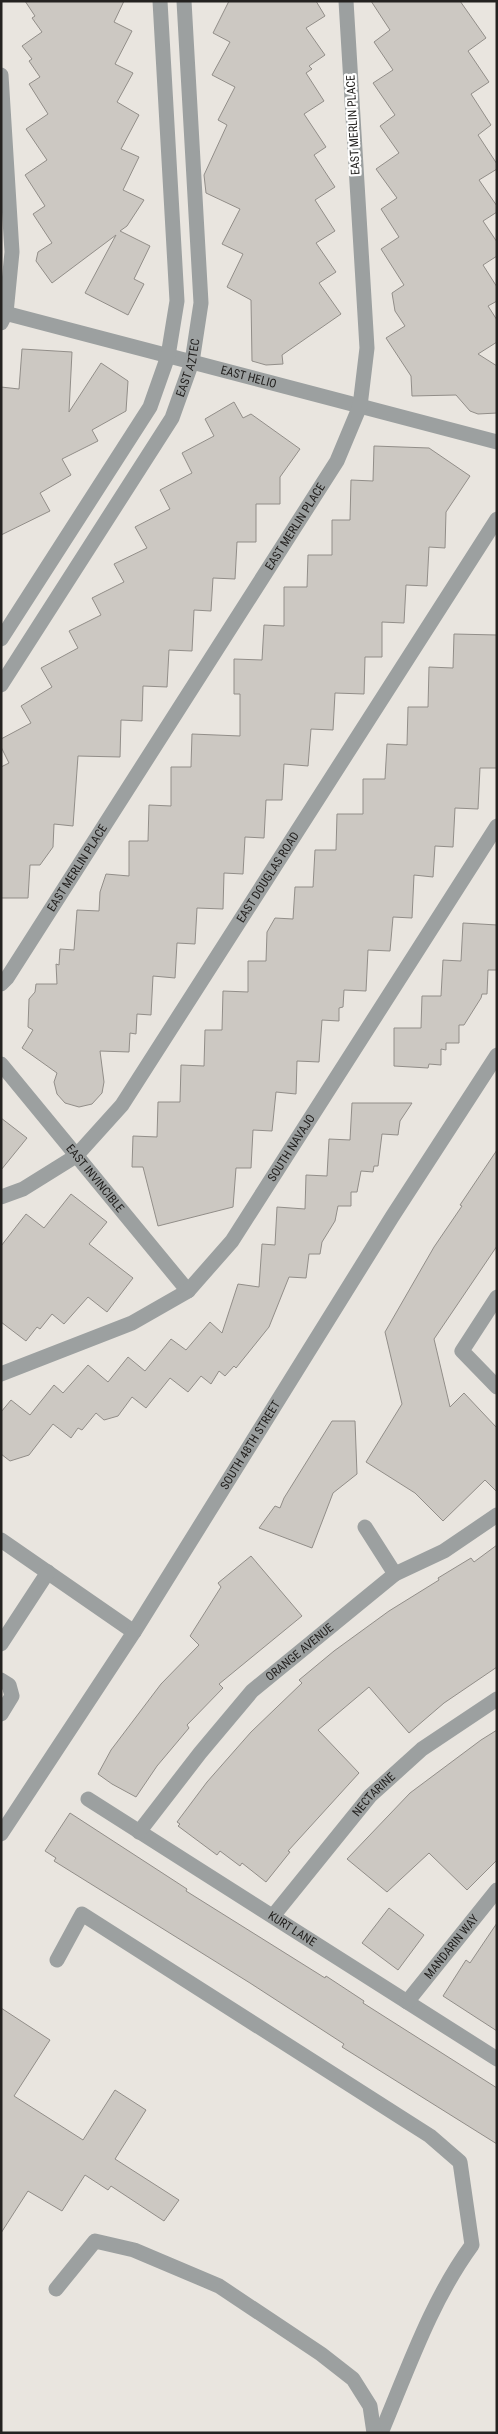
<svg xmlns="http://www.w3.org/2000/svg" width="498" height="2434" viewBox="0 0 498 2434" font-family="'Roboto Condensed',sans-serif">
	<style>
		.building { fill: #ccc8c2; stroke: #928e89 }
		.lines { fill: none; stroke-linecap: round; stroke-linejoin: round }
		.lane { stroke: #9ca0a0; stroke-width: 15 }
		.street { stroke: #9ca0a0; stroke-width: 15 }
		.labels { text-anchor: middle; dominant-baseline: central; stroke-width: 4.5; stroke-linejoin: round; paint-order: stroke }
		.street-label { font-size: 12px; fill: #242220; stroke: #fff }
	</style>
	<rect width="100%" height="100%" fill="#e9e5df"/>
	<g class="building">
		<polygon points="25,1 124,1 114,22 132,31 115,64 133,73 117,102 139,115 121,149 139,157 123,190 144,200 127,226 120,231 150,246 134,279 144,284 128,315 85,293 116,235 52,283 36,261 38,252 52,243 33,214 45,206 25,175 47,160 26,129 48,114 29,84 40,77 29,61 32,59 22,46 42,32 32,18 35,16"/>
		<polygon points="229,1 316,1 325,16 306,28 325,55 309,66 312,69 306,73 324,101 304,114 326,147 314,155 335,187 315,200 335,231 316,243 336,272 319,283 341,314 282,355 283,364 266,365 252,361 251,300 227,287 243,254 222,244 240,209 206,193 204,175 227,125 218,120 235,87 212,75 230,42 213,33"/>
		<polygon points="371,1 460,1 486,38 468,51 489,82 471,94 491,125 478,135 497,164 497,169 479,180 497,206 497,212 483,221 497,242 497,256 483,265 497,287 497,301 488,306 497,320 497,342 478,354 497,366 497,413 478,414 470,411 456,395 412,396 411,376 386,338 405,326 395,311 392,293 404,285 381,249 399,237 381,209 397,198 376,169 399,153 380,126 395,115 373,83 393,70 374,42 390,30"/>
		<polygon points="22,349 72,352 69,412 101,363 128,381 126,411 92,430 98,441 62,459 71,475 40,493 50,511 1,535 1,387 19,389"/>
		<polygon points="234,402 243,418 251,414 300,449 280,477 280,504 256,504 256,542 237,542 235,579 213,578 211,611 194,610 192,651 169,650 167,687 143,686 142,721 121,720 120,757 78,756 73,826 54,824 53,847 40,865 30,865 28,898 1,898 1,767 9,763 1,747 1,739 31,723 21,706 52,687 41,668 78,648 69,631 101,615 92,598 124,582 114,564 147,548 135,527 170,509 160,490 192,473 182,453 214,436 205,419"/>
		<polygon points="374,446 429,448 470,476 446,512 445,548 429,547 427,586 406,585 404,623 382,622 382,657 365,657 364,694 335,693 333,730 311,729 308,766 284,764 282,800 266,800 264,838 245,837 243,874 224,873 223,909 197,908 195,944 177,943 175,978 153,976 151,1015 137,1014 136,1034 130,1033 129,1052 100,1051 104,1082 102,1093 92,1104 79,1107 65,1103 57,1094 54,1082 57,1073 22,1048 33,1030 28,1027 29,999 35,992 36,984 57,984 56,964 59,965 60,949 74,950 77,910 99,911 100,892 106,874 129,876 129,841 148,841 149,805 171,806 171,767 191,767 192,734 240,736 240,694 234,694 234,659 262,660 264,625 284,626 284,587 307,587 308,555 332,555 332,520 350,520 351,480 373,481"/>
		<polygon points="454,634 497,635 497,768 480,768 478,809 455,808 453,847 435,846 433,877 414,875 412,918 393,917 390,951 368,950 366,991 344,990 343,1007 339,1008 339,1021 322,1020 319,1062 297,1061 296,1094 276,1092 272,1131 253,1130 251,1168 236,1168 233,1207 158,1226 143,1167 132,1167 133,1136 157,1137 158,1102 180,1102 181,1065 204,1066 205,1030 222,1030 223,991 248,992 248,961 266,961 267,932 275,918 293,919 295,887 313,887 315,850 336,850 337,814 363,814 363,779 385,779 387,744 407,745 408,707 428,707 429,667 453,668"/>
		<polygon points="463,923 497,925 497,970 488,970 487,994 482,994 481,998 464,1025 459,1025 459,1043 446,1043 446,1050 441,1049 441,1065 429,1064 428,1068 394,1066 394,1028 421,1028 422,996 441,996 443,960 461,961"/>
		<polygon points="352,1103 412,1103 400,1121 398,1135 382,1134 378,1166 374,1166 373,1172 361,1171 357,1192 351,1192 351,1206 338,1206 335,1221 322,1242 320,1254 309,1254 306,1278 289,1277 269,1327 236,1368 234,1366 225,1376 219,1371 211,1384 201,1376 188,1392 170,1378 146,1408 132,1397 118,1416 104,1420 96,1413 82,1430 78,1428 71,1438 53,1424 29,1455 10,1461 1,1454 1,1412 11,1400 30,1415 54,1385 63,1393 88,1365 108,1382 128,1357 145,1371 171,1339 186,1350 210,1322 222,1333 238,1284 259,1287 262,1244 275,1245 277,1207 305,1209 306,1175 327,1176 329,1139 350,1140"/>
		<polygon points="1,1118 27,1138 1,1170"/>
		<polygon points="497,1150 497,1246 434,1339 450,1407 464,1393 497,1428 497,1492 485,1480 443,1521 415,1493 366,1462 402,1404 385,1332 434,1247 462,1206 460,1205"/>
		<polygon points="71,1194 107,1222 89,1244 133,1278 107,1312 88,1297 64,1324 52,1314 40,1329 37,1327 26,1341 1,1322 1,1246 26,1214 44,1228"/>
		<polygon points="332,1421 355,1421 357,1474 333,1493 312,1548 259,1528 275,1506 280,1508 284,1498"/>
		<polygon points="497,1545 497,1667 444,1703 409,1733 369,1687 318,1730 359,1773 288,1851 290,1852 266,1882 242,1863 240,1866 220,1851 217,1855 178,1826 180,1824 177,1822 207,1782 251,1732 302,1683 299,1680 334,1651 389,1611 439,1580 438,1578 471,1558 474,1562"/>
		<polygon points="251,1556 302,1616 219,1684 223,1688 187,1725 189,1728 157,1766 136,1797 112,1784 98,1774 111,1750 161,1684 199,1645 190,1636 221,1587 218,1583"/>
		<polygon points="497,1730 497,1860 467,1890 429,1853 387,1892 347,1859 410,1793 481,1740"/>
		<polygon points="70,1813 187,1889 186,1891 325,1978 326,1976 364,2001 363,2003 497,2088 497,2144 342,2047 344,2044 250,1983 54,1861 56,1858 45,1851"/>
		<polygon points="389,1908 424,1935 398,1970 362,1943"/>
		<polygon points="497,1923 497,2031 443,1996 466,1960 470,1963"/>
		<polygon points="1,2008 50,2040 14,2096 83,2140 115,2090 146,2110 115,2159 179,2200 164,2221 111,2186 108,2190 85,2175 62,2211 28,2191 1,2233"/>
	</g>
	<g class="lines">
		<g class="lane">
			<polyline points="1,75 12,252 6,313 1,323"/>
			<path id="s1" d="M1 312 497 442"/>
			<polyline points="1,639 150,407 168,356 177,301 160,1"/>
			<path id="s2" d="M1 685 172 418 192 362 201 303 184 1"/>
			<path id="s3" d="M1 984 7 978 337 461 360 406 367 348 346 1"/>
			<path id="s4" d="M1 1064 188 1291"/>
			<path id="s5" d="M1 1197 23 1189 76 1156 122 1105 497 519"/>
			<path id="s6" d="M1 1374 132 1323 188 1291 232 1241 497 826"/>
			<polyline points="1,1540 134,1632"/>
			<polyline points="1,1644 48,1572"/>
			<polyline points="1,1680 9,1685 12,1696 1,1714"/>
			<path d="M57 1960 82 1914 430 2136 460 2162 472 2245C431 2301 408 2369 381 2433"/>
			<polyline points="56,2289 95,2241 134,2250 219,2286 321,2354 353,2379 370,2406 374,2433"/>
		</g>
		<g class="street">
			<polyline points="497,1297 462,1351 497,1387"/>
			<polyline points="365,1527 395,1574"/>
			<path id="s7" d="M88 1799 497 2059"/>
			<path id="s8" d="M139 1832 200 1753 252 1691 395 1574 444 1551 497 1515"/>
			<path id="s9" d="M1 1834 134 1632 392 1217 497 1055"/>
			<path id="s10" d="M273 1916 370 1796 422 1749 497 1699"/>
			<path id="s11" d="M407 2002 497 1890"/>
		</g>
	</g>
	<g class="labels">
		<g class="street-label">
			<text transform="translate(353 125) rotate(-93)">EAST MERLIN PLACE</text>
			<text stroke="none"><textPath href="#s2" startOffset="370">EAST AZTEC</textPath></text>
			<text stroke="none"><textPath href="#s1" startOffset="256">EAST HELIO</textPath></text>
			<text stroke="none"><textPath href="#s3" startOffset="544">EAST MERLIN PLACE</textPath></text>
			<text stroke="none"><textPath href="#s3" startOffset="139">EAST MERLIN PLACE</textPath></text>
			<text stroke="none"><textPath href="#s5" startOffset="425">EAST DOUGLAS ROAD</textPath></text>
			<text stroke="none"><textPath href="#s6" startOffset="382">SOUTH NAVAJO</textPath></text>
			<text stroke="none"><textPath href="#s4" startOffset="148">EAST INVINCIBLE</textPath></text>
			<text stroke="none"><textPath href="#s9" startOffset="462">SOUTH 48TH STREET</textPath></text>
			<text stroke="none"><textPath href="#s8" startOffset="242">ORANGE AVENUE</textPath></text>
			<text stroke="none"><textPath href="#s10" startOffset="158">NECTARINE</textPath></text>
			<text stroke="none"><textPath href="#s7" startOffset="242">KURT LANE</textPath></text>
			<text stroke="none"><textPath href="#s11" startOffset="71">MANDARIN WAY</textPath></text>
		</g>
	</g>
	<rect width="498" height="2434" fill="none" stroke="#242220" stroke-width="5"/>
</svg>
